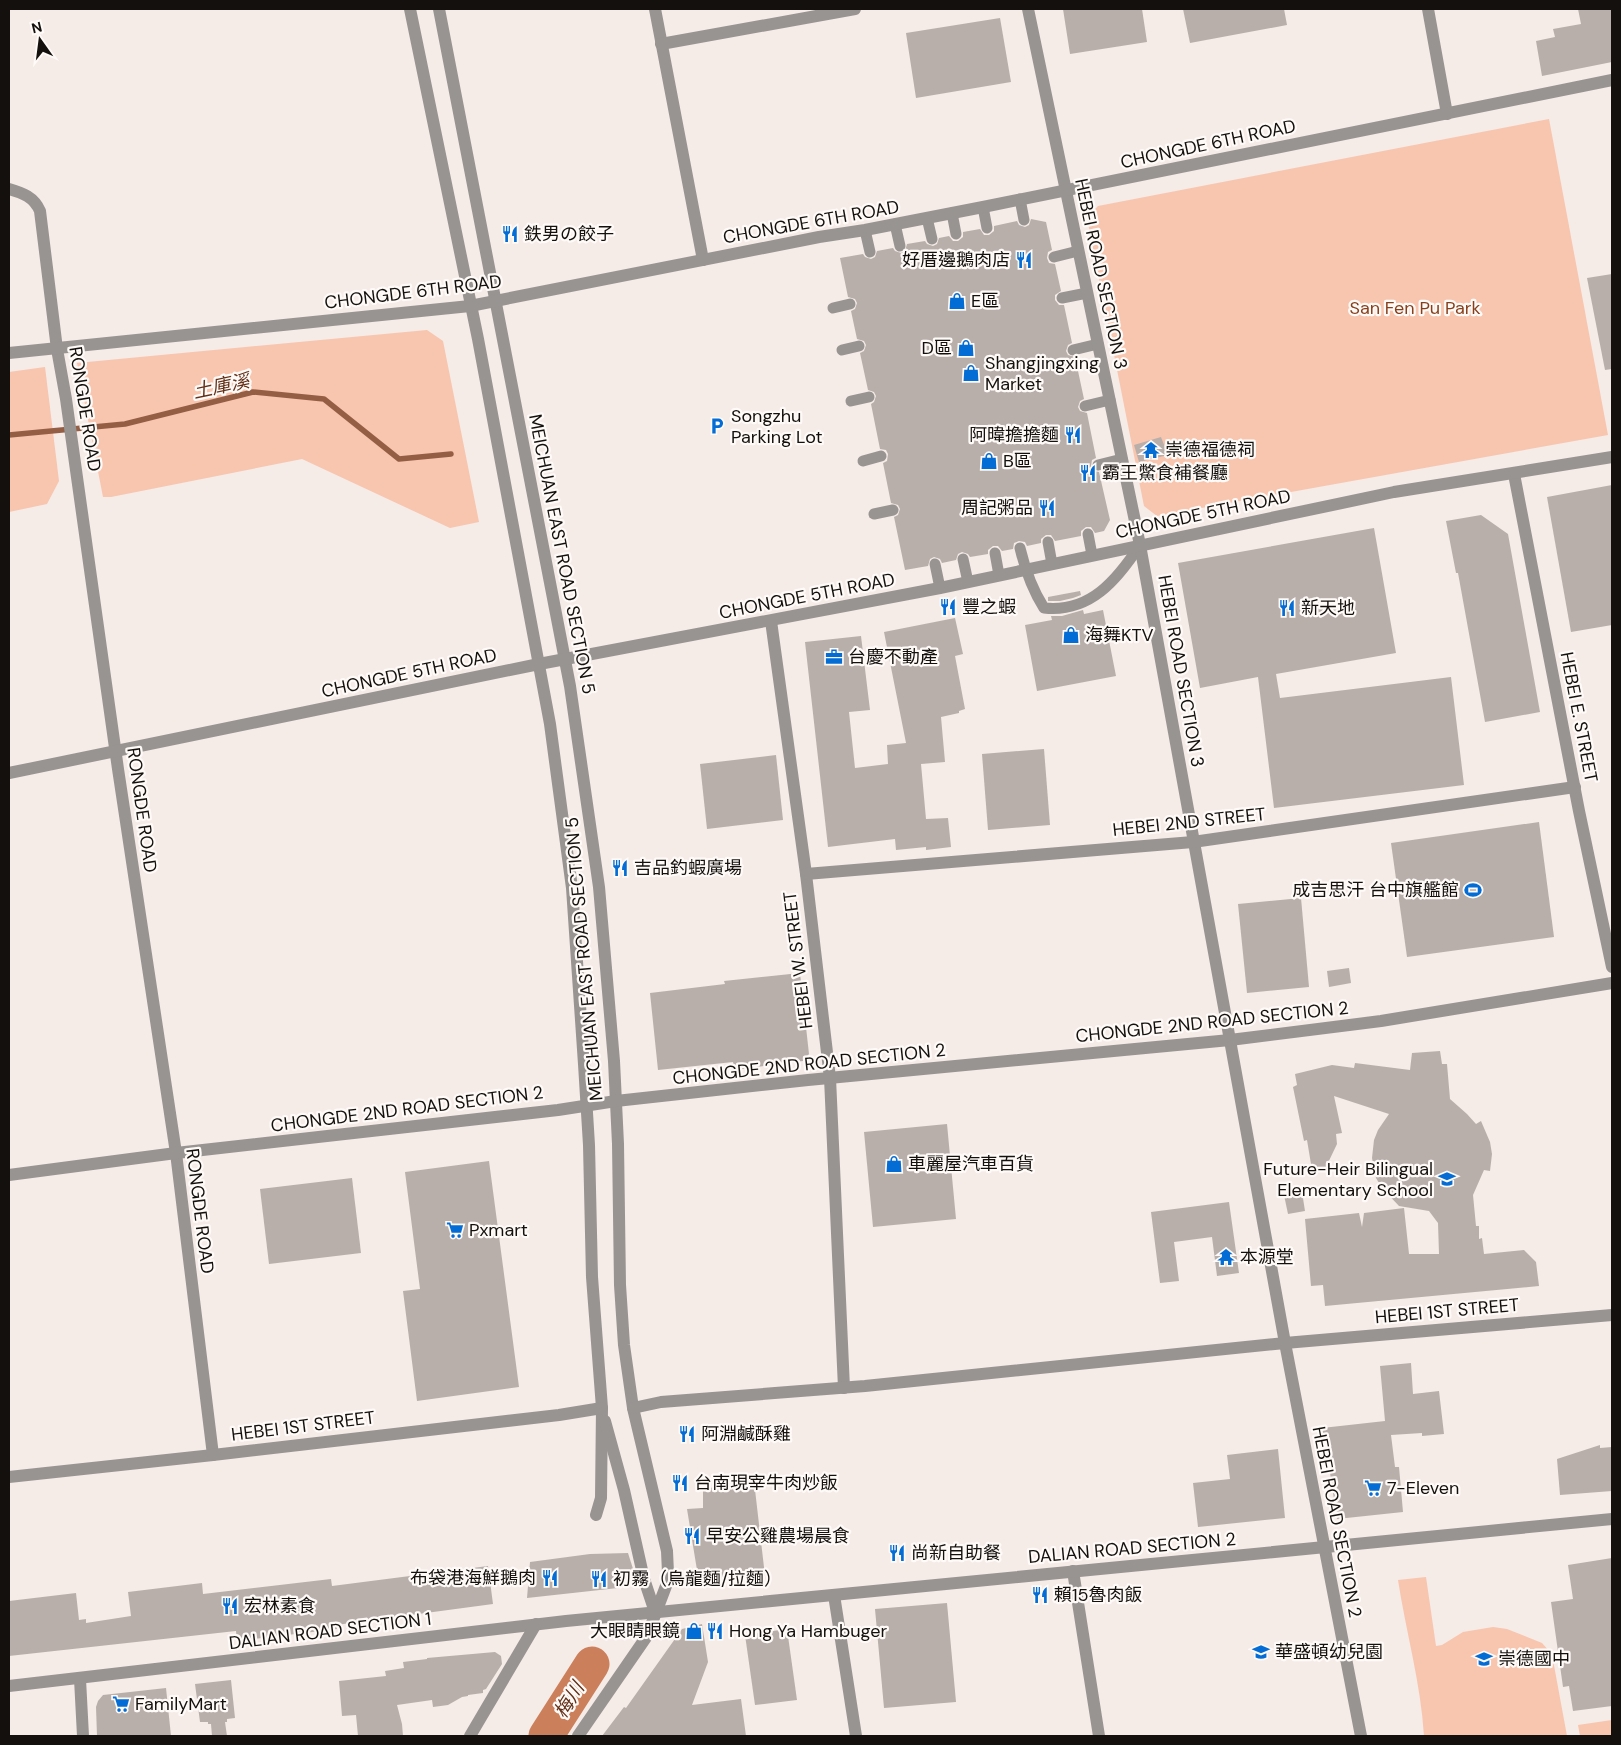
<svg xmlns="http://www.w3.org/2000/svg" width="1621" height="1745" viewBox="0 0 1621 1745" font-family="'DM Sans','Noto Sans TC','Noto Sans JP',sans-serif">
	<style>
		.green { fill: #f8c5ae }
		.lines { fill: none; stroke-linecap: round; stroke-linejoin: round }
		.stream { stroke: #945e44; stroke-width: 5.5 }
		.river { stroke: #cb7f5b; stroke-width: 35 }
		.building { fill: #b8afab }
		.lane { stroke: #989492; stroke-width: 11 }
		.street { stroke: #989492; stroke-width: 12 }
		.labels { text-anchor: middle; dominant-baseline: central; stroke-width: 4.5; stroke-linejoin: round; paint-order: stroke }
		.street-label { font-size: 18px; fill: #13100e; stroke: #fefaf8 }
		.poi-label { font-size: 18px; fill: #13100e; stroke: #fefaf8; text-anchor: start }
		.park-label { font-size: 18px; fill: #873f1a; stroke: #fefaf8 }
		.water-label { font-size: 19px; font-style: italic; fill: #633017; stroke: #fefaf8 }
	</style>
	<rect width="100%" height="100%" fill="#f5ebe7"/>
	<g class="green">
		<polygon points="1549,119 1608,435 1157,516 1144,506 1087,218 1098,206"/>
		<polygon points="427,330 443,341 479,522 450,528 302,459 111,497 103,497 77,363"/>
		<polygon points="45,367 59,481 47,504 9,512 9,372"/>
		<path d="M1426 1577 1436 1646 1442 1645 1463 1632 1493 1627 1507 1629 1542 1643 1550 1652 1553 1660 1567 1736H1424C1421 1684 1406 1632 1398 1580Z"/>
		<polygon points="1612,1720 1612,1736 1580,1736 1578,1725"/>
	</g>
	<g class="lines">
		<polyline class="stream" points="9,435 125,424 253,392 324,399 399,459 451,454"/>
		<polyline class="river" points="546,1736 592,1664"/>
	</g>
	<g class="building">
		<polygon points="1063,9 1142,9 1147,42 1070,54"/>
		<polygon points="1183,9 1284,9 1287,25 1190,43"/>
		<polygon points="1578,9 1612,9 1612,62 1542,76 1536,41 1555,37 1553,29 1581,24"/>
		<polygon points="1000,18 1011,82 916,98 906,33"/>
		<polygon points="1031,219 1046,222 1052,250 1048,252 1047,258 1049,263 1055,264 1061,291 1055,295 1055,300 1059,305 1064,305 1072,343 1068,345 1066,351 1068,355 1075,357 1084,399 1080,401 1078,407 1080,411 1087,413 1096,458 1092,460 1091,466 1093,471 1099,472 1110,520 1104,531 1095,533 1091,527 1086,527 1081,531 1081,536 1055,541 1051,535 1046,535 1041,539 1041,543 1027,546 1025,542 1019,541 1014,543 1013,549 1002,551 998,546 993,546 988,550 988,554 970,557 968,554 962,552 958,554 956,560 942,563 940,559 934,557 930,559 928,566 905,570 894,517 898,515 900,509 898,505 891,503 883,463 887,461 888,454 886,450 880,449 871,404 874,402 876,396 874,392 868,390 860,353 864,351 866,345 864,341 857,339 851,311 855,309 857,303 855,299 848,297 840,258 863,254 865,257 871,259 875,257 877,251 893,248 895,251 901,253 905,251 907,244 925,241 927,244 933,246 937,244 939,238 949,236 953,241 958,241 963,237 963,232 980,229 984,235 989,235 994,231 994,226 1017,221 1019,225 1025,227 1029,225"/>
		<polygon points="1612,274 1612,369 1605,370 1587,278"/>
		<polygon points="1161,437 1168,455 1139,462 1134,445"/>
		<polygon points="1612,485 1612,625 1571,632 1547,497"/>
		<polygon points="1481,515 1508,534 1540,712 1485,722 1458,573 1456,573 1446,521"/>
		<polygon points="1374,528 1396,653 1276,674 1280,698 1451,677 1464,785 1274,808 1258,677 1200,688 1178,563"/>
		<polygon points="1080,591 1081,595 1073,598 1060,601 1048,601 1048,597"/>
		<polygon points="1083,610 1084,614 1103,610 1116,676 1037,691 1025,625 1052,620 1051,616 1062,616"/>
		<polygon points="955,618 963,654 955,656 965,709 959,711 959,713 941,717 945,762 921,764 926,819 948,818 951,847 926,850 926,847 896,850 895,839 828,847 805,642 861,636 870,710 849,712 855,768 888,764 887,745 906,743 884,632"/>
		<polygon points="1044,749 1050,825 988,830 982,754"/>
		<polygon points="776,755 783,820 707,829 700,764"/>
		<polygon points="1539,822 1554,937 1407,957 1391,843"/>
		<polygon points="1301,898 1309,987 1247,993 1238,904"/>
		<polygon points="1349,968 1351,983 1329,987 1327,971"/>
		<polygon points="800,973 809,1054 803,1061 734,1070 733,1062 658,1070 650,993 725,984 724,981"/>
		<polygon points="1440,1051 1442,1064 1447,1064 1450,1099 1467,1114 1476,1124 1481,1121 1490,1142 1492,1154 1490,1171 1484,1170 1473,1195 1476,1226 1479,1226 1479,1239 1482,1238 1484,1254 1524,1250 1536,1262 1539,1286 1325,1306 1323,1285 1311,1286 1305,1219 1359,1213 1362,1227 1364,1213 1404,1208 1409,1254 1439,1254 1438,1223 1429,1211 1399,1206 1382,1188 1376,1178 1372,1158 1374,1140 1378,1130 1389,1114 1334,1096 1342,1133 1336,1134 1337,1144 1326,1167 1312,1170 1307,1140 1304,1141 1293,1087 1297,1085 1295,1074 1332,1065 1354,1068 1355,1063 1410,1070 1412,1053"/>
		<polygon points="947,1124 956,1219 873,1227 864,1132"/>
		<polygon points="489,1161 519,1387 417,1401 403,1291 420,1289 405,1172"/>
		<polygon points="352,1178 361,1253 269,1264 260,1189"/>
		<polygon points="1302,1192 1305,1211 1288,1214 1284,1195"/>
		<polygon points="1229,1202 1239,1273 1217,1276 1212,1237 1174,1242 1179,1281 1160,1283 1151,1212"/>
		<polygon points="1411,1363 1413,1394 1439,1391 1444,1434 1422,1436 1422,1433 1391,1435 1395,1467 1399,1467 1403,1512 1337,1519 1330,1473 1328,1474 1322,1428 1385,1421 1380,1366"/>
		<polygon points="1600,1445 1600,1448 1612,1447 1612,1491 1560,1495 1557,1459"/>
		<polygon points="1278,1449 1285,1518 1198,1527 1193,1483 1230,1479 1227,1455"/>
		<polygon points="754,1481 765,1576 714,1581 697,1570 687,1509 703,1508 703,1489"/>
		<polygon points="628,1553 634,1572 618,1588 527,1598 530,1562 590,1554"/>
		<polygon points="1612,1558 1612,1706 1573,1711 1569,1686 1563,1687 1551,1602 1573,1599 1568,1565"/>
		<polygon points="488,1566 493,1604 336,1625 337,1629 237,1641 236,1631 9,1656 9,1601 76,1593 79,1620 86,1619 86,1623 131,1616 128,1592 202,1583 203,1594 331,1579 332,1586"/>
		<polygon points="947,1603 956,1702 884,1708 875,1609"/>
		<polygon points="702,1624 708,1662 692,1705 741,1699 746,1736 602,1736 624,1707 626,1708 682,1629"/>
		<polygon points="787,1629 797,1700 755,1705 745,1635"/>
		<polygon points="495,1652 501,1656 502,1664 486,1689 483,1690 483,1693 468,1695 468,1696 462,1697 448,1705 433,1707 432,1700 397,1705 402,1724 403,1736 358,1736 356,1715 342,1716 339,1681 386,1676 385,1671 404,1668 403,1662 427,1659 427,1658"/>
		<polygon points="231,1680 235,1718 227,1719 227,1722 225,1722 227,1736 212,1736 211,1724 208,1724 208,1722 200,1722 195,1684"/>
		<polygon points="166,1688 171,1736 97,1736 96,1707 98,1701 103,1695"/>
	</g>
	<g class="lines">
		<g class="lane">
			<polyline points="1020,199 1024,220"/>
			<polyline points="983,207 987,228"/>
			<polyline points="952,213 956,234"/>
			<polyline points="927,218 932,239"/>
			<polyline points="895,224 900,246"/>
			<polyline points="865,230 870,252"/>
			<polyline points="1054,257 1078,251"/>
			<polyline points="1062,298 1087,293"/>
			<polyline points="833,308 850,304"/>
			<polyline points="842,350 859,346"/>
			<polyline points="1073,350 1098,344"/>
			<polyline points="851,401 869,397"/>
			<polyline points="1085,406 1110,400"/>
			<polyline points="863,461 881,456"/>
			<polyline points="1098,465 1122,459"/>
			<polyline points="874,514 893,510"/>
			<polyline points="1088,534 1092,555"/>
			<polyline points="1048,542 1052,564"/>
			<path d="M1020 548C1025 569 1032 589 1044 608 1090 613 1117 580 1140 545"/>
			<polyline points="995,553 999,575"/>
			<polyline points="963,559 968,582"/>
			<polyline points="935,564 940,588"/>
		</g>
		<g class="street">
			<polyline points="410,9 478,339 550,724 572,888 584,1064 589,1145 592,1277 602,1408 601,1498 596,1515"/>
			<polyline points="439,9 570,686 599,887 614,1061 618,1144 620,1285 624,1345 633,1408 667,1551 668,1573 666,1586 647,1636 578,1736"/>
			<polyline points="655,9 703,260"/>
			<polyline points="1028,9 1140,545 1285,1343 1361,1736"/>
			<polyline points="1428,9 1447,114"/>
			<polyline points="661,44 855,9"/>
			<path d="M9 189C23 193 34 197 40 211L57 349 66 399 118 769 176 1153 213 1455"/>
			<polyline points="9,353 470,306 819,237 865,230 983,207 1612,80"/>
			<polyline points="1514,474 1579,811 1612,967"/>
			<polyline points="771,621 806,874 830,1078 844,1388"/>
			<polyline points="9,773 539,664 940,588 1394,492 1612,457"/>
			<polyline points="806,874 1193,842 1575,787"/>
			<polyline points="9,1175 176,1153 558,1110 616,1101 808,1080 1230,1040 1381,1021 1612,983"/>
			<polyline points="633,1408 661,1402 865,1386 1285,1343 1612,1315"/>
			<polyline points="605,1421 624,1490 644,1579 655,1612"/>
			<polyline points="9,1477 213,1455 559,1415 602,1408"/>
			<polyline points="1073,1571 1099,1736"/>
			<polyline points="834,1595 856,1736"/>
			<polyline points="80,1679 83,1736"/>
			<polyline points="9,1686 566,1621 1612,1519"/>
			<polyline points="470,1736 536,1624"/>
		</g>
	</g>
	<defs>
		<g id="restaurant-bare" transform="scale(1.35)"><path d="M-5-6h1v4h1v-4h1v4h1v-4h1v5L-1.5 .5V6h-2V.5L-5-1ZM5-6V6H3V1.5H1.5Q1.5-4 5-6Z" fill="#046dd5" stroke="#fefaf8" stroke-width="2.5" paint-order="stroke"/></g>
		<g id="shop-bare" transform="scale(1.35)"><path d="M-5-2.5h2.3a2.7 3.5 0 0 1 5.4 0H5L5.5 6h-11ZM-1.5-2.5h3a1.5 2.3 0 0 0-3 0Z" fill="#046dd5" stroke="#fefaf8" stroke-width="2.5" paint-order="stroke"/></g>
		<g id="parking-bare" transform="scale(1.35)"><path d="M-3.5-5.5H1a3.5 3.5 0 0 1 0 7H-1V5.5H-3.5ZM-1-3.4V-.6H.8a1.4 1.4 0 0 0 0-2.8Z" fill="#046dd5" stroke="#fefaf8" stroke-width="2.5" paint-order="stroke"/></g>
		<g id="temple-bare" transform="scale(1.35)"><path d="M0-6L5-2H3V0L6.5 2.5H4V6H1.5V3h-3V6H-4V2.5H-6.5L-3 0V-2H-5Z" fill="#046dd5" stroke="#fefaf8" stroke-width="2.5" paint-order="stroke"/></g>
		<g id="office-bare" transform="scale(1.35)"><path d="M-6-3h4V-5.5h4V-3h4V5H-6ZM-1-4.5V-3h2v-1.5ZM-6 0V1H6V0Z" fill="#046dd5" stroke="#fefaf8" stroke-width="2.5" paint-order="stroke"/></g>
		<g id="stadium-bare" transform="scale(1.35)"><path d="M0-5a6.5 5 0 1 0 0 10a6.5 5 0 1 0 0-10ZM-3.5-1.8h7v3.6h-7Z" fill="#046dd5" stroke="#fefaf8" stroke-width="2.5" paint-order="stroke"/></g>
		<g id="school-bare" transform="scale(1.35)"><path d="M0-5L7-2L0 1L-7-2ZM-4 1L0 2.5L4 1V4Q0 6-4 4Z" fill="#046dd5" stroke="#fefaf8" stroke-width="2.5" paint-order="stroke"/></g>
		<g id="supermarket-bare" transform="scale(1.35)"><path d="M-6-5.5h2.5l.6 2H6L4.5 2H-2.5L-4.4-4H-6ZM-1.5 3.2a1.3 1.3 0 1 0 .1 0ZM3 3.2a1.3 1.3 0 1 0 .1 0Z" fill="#046dd5" stroke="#fefaf8" stroke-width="2.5" paint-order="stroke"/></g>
	</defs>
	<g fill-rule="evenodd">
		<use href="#restaurant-bare" x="510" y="234"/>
		<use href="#restaurant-bare" x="1024" y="260"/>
		<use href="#shop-bare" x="957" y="301"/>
		<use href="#shop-bare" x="966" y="348"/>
		<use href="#shop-bare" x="971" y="373"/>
		<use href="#parking-bare" x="717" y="426"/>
		<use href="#restaurant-bare" x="1073" y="435"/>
		<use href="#temple-bare" x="1151" y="450"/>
		<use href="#shop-bare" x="989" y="461"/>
		<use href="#restaurant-bare" x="1088" y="473"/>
		<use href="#restaurant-bare" x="1047" y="508"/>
		<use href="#restaurant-bare" x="948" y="607"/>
		<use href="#restaurant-bare" x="1287" y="608"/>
		<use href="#shop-bare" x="1071" y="635"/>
		<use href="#office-bare" x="834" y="657"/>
		<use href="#restaurant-bare" x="620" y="868"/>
		<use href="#stadium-bare" x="1473" y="890"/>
		<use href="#shop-bare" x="894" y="1164"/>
		<use href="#school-bare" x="1447" y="1179"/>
		<use href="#supermarket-bare" x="455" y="1230"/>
		<use href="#temple-bare" x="1226" y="1257"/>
		<use href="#restaurant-bare" x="687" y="1434"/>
		<use href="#restaurant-bare" x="680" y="1483"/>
		<use href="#supermarket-bare" x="1373" y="1488"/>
		<use href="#restaurant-bare" x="692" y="1536"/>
		<use href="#restaurant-bare" x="897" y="1553"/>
		<use href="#restaurant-bare" x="550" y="1578"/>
		<use href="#restaurant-bare" x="599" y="1579"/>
		<use href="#restaurant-bare" x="1040" y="1595"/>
		<use href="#restaurant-bare" x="230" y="1606"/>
		<use href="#shop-bare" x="694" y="1631"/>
		<use href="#restaurant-bare" x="715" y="1631"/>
		<use href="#school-bare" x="1261" y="1652"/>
		<use href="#school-bare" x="1484" y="1659"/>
		<use href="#supermarket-bare" x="121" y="1704"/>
	</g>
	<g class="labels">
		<g class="street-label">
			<text transform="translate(1208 144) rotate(-12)">CHONGDE 6TH ROAD</text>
			<text transform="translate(811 222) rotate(-10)">CHONGDE 6TH ROAD</text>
			<text transform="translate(1101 274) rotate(78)">HEBEI ROAD SECTION 3</text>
			<text transform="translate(413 292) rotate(-7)">CHONGDE 6TH ROAD</text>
			<text transform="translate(85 409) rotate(81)">RONGDE ROAD</text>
			<text transform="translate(1203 514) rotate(-12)">CHONGDE 5TH ROAD</text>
			<text transform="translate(562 554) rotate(79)">MEICHUAN EAST ROAD SECTION 5</text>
			<text transform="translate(807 596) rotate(-11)">CHONGDE 5TH ROAD</text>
			<text transform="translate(1181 671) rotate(80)">HEBEI ROAD SECTION 3</text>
			<text transform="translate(409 673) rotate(-12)">CHONGDE 5TH ROAD</text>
			<text transform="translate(1579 717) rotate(79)">HEBEI E. STREET</text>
			<text transform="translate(142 810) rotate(82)">RONGDE ROAD</text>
			<text transform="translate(1189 822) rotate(-6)">HEBEI 2ND STREET</text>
			<text transform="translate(584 959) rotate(-95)">MEICHUAN EAST ROAD SECTION 5</text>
			<text transform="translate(798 960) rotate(-97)">HEBEI W. STREET</text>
			<text transform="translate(1212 1022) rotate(-6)">CHONGDE 2ND ROAD SECTION 2</text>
			<text transform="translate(809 1064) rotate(-6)">CHONGDE 2ND ROAD SECTION 2</text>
			<text transform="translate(407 1109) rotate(-7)">CHONGDE 2ND ROAD SECTION 2</text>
			<text transform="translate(200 1211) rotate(83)">RONGDE ROAD</text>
			<text transform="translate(1447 1311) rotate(-5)">HEBEI 1ST STREET</text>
			<text transform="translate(303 1426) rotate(-7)">HEBEI 1ST STREET</text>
			<text transform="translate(1337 1522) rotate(79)">HEBEI ROAD SECTION 2</text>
			<text transform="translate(1132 1548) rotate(-5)">DALIAN ROAD SECTION 2</text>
			<text transform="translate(330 1631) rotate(-7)">DALIAN ROAD SECTION 1</text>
		</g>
		<g class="poi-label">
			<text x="524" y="234">鉄男の餃子</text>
			<text x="1010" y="260" text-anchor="end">好厝邊鵝肉店</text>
			<text x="971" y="301">E區</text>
			<text x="952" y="348" text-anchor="end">D區</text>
			<text x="985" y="363">Shangjingxing<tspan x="985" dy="21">Market</tspan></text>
			<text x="731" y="416">Songzhu<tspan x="731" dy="21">Parking Lot</tspan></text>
			<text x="1059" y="435" text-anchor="end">阿暐擔擔麵</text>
			<text x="1165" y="450">崇德福德祠</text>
			<text x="1003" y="461">B區</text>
			<text x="1102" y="473">霸王鱉食補餐廳</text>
			<text x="1033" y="508" text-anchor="end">周記粥品</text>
			<text x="962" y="607">豐之蝦</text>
			<text x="1301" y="608">新天地</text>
			<text x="1085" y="635">海舞KTV</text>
			<text x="848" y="657">台慶不動產</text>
			<text x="634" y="868">吉品釣蝦廣場</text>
			<text x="1459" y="890" text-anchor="end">成吉思汗 台中旗艦館</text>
			<text x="908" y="1164">車麗屋汽車百貨</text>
			<text x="1433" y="1169" text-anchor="end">Future-Heir Bilingual<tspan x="1433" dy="21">Elementary School</tspan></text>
			<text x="469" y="1230">Pxmart</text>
			<text x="1240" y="1257">本源堂</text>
			<text x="701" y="1434">阿淵鹹酥雞</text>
			<text x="694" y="1483">台南現宰牛肉炒飯</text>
			<text x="1387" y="1488">7-Eleven</text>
			<text x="706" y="1536">早安公雞農場晨食</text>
			<text x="911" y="1553">尚新自助餐</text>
			<text x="536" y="1578" text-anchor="end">布袋港海鮮鵝肉</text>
			<text x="613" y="1579">初霧（烏龍麵/拉麵）</text>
			<text x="1054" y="1595">賴15魯肉飯</text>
			<text x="244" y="1606">宏林素食</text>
			<text x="680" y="1631" text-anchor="end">大眼睛眼鏡</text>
			<text x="729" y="1631">Hong Ya Hambuger</text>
			<text x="1275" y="1652">華盛頓幼兒園</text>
			<text x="1498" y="1659">崇德國中</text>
			<text x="135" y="1704">FamilyMart</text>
		</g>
		<g class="park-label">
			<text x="1415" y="308">San Fen Pu Park</text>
		</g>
		<g class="water-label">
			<text transform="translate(221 386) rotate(-12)">土庫溪</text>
			<text transform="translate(569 1700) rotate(-58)">梅川</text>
		</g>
	</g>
	<rect width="1621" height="1745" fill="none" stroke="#13100e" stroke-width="20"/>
	<g transform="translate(40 40) rotate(346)" stroke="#fefaf8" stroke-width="4" paint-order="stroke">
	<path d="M0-4L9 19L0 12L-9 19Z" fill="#13100e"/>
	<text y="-8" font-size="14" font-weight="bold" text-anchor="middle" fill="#13100e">N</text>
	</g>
</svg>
